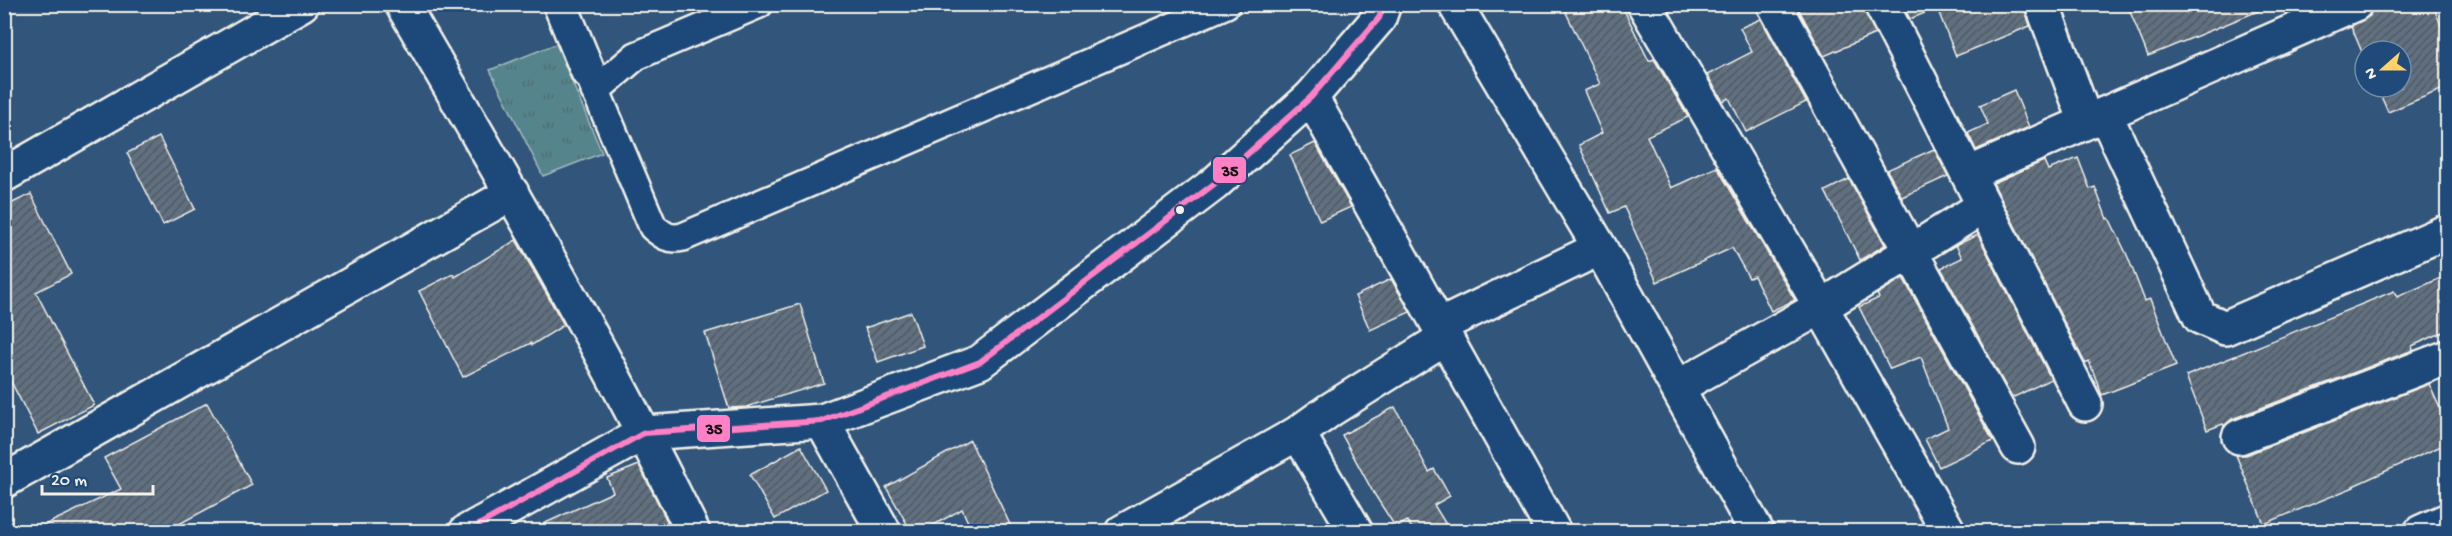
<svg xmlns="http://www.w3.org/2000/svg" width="2452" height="536" viewBox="0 0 2452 536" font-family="'Gochi Hand',sans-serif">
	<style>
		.park { fill: url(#park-tufts); stroke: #a4baba; stroke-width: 1.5 }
		.building { fill: url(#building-hatch); stroke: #f4f1e8; stroke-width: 1.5 }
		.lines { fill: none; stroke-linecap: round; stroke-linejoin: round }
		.pedestrian-casing { stroke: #f4f1e8; stroke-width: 32 }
		.minor-casing { stroke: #f4f1e8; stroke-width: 38 }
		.pedestrian { stroke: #1f4a7a; stroke-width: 27 }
		.minor { stroke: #1f4a7a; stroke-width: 33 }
		.bus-1-casing { stroke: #1f4a7a; stroke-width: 10 }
		.bus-1 { stroke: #ff80c5; stroke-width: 6 }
		.bus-dot { fill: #f4f1e8; stroke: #1f4a7a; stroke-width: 2 }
		.line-badge { stroke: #1f4a7a; stroke-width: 2 }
		.pale-badge-label { font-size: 16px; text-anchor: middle; font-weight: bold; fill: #111 }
	</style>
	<defs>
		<pattern id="park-tufts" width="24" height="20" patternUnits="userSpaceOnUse" patternTransform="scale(1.5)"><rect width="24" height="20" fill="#55848d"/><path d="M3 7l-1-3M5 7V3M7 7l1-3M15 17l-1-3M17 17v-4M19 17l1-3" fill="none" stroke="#506c71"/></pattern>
		<pattern id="building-hatch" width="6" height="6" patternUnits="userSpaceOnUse" patternTransform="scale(1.5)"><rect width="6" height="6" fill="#606f80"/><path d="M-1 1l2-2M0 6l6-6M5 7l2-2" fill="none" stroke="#535a60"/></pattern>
	</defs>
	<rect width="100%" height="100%" fill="#32557c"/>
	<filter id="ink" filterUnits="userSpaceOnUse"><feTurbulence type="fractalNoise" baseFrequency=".0167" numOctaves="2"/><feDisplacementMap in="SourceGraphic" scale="12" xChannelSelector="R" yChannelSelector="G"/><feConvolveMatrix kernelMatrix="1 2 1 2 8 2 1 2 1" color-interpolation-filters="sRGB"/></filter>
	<g filter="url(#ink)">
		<polygon class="park" points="556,44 602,153 543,176 490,70"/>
		<g class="building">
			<polygon points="1562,4 1621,4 1649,61 1654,59 1688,117 1647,136 1671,188 1717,167 1795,300 1771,311 1754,276 1749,278 1732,248 1657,282 1624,207 1610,213 1579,145 1602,133 1584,91 1600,84"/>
			<polygon points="1796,4 1863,4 1875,34 1824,56"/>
			<polygon points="1902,4 2024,4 2030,26 1956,56 1937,8 1910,19"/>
			<polygon points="2062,4 2080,4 2080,6 2065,12"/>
			<polygon points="2127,4 2267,4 2268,7 2148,56"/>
			<polygon points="2373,4 2432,4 2448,41 2448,87 2388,112 2377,87 2401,87 2401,51 2365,51 2365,59 2351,26 2370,16"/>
			<polygon points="1761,19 1806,102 1746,132 1729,98 1723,101 1707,75 1752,52 1740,28"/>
			<polygon points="2014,90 2029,127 1976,150 1968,133 1988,124 1980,105"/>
			<polygon points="159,137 195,209 163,225 127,153"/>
			<polygon points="1315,143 1351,207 1320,221 1290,155"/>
			<polygon points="1934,149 1948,176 1902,197 1887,170"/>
			<polygon points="2078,158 2090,189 2095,187 2107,219 2109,218 2127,255 2145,301 2150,299 2176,366 2102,395 2089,361 2085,363 1993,183 2044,161 2048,170"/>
			<polygon points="1849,179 1885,245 1860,260 1825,191"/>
			<polygon points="31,194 71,274 36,292 94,405 38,434 4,368 4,207"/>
			<polygon points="1978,235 2051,379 2012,398 1941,268 1962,258 1956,245"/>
			<polygon points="516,240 564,325 532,345 531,343 463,377 419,291 453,274 455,277"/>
			<polygon points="2448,275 2448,330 2412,346 2413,350 2232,419 2224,426 2223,424 2207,430 2186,376 2394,291 2397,297"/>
			<polygon points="1903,278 1993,441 1939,467 1925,439 1948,428 1921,357 1890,369 1859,307 1879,298 1877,294"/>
			<polygon points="1391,279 1410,312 1370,330 1355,296"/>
			<polygon points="800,304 824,383 746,407 729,408 705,333"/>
			<polygon points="911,312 923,346 878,362 865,328"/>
			<polygon points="2429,384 2448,426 2448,443 2353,486 2354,487 2264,524 2236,455 2246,455"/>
			<polygon points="207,403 252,485 166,531 32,531 121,489 104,458"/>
			<polygon points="1395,407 1429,472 1434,469 1450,496 1434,505 1450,531 1414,531 1407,521 1396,528 1373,492 1342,435"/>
			<polygon points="970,440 1013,531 972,531 962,509 923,531 911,531 886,487"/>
			<polygon points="801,446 826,490 775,519 750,475"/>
			<polygon points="639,465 672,531 528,531 613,492 607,478"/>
		</g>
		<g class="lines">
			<g class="pedestrian-casing">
				<g id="pedestrian">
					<path d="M588 72 653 227C664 236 669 240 683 237L1226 4"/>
					<polyline points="595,91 636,56 759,4"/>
				</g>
			</g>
			<g class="minor-casing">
				<g id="minor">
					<path d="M402 4C503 178 605 351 693 532"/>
					<polyline points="560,4 588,72"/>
					<polyline points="1455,4 1600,248 1757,532"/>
					<polyline points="1644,4 1821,307 1947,529"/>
					<polyline points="1774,4 2018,447"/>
					<polyline points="1881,4 2085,404"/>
					<polyline points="2042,4 2086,122"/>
					<polyline points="1311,97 1439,326 1600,248"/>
					<polyline points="2105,114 2200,317 2225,328 2448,231"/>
					<polyline points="1968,174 2355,4"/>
					<polyline points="4,175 302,4"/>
					<polyline points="1439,326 1554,532"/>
					<polyline points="1678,387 1821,307 1984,206"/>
					<polyline points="822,421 884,532"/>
					<polyline points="1298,433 1356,532"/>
					<polyline points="2239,437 2448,357"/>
					<polyline points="4,481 512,193"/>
					<polyline points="466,532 644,433 822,421 980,362 1214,184 1311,97 1379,18 1384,4"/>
					<polyline points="1122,532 1298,433 1330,410 1446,337"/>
					<polyline points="2421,532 2448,520"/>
				</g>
			</g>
			<use href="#pedestrian" class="pedestrian"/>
			<use href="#minor" class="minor"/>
			<g class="bus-1-casing">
				<polyline id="bus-1" points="466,532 644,433 822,421 980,362 1214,184 1311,97 1379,18 1384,4"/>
			</g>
			<use href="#bus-1" class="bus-1"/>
		</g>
	</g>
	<circle class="bus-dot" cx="1180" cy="210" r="5"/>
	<g class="line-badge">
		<rect x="1212" y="156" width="35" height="28" rx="6" fill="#ff80c5"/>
		<rect x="696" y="414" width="35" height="29" rx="6" fill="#ff80c5"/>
	</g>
	<g class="pale-badge-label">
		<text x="1230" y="176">35</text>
		<text x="714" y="434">35</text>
	</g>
	<rect width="2452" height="536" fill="none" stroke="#1f4a7a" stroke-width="24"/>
	<rect x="12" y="12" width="2428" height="512" fill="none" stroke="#f4f1e8" stroke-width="2" filter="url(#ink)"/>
	<g transform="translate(2383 69) rotate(249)"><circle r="28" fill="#1f4a7a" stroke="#748da6" stroke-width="1.5"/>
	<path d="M0-4.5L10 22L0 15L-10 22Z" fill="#ffd166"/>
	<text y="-9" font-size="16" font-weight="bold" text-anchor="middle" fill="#f4f1e8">N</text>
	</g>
	<path d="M42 485v9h111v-9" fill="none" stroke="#f4f1e8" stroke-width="3"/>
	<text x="51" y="485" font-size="18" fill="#f4f1e8" stroke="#1f4a7a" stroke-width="4.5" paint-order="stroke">20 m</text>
</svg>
